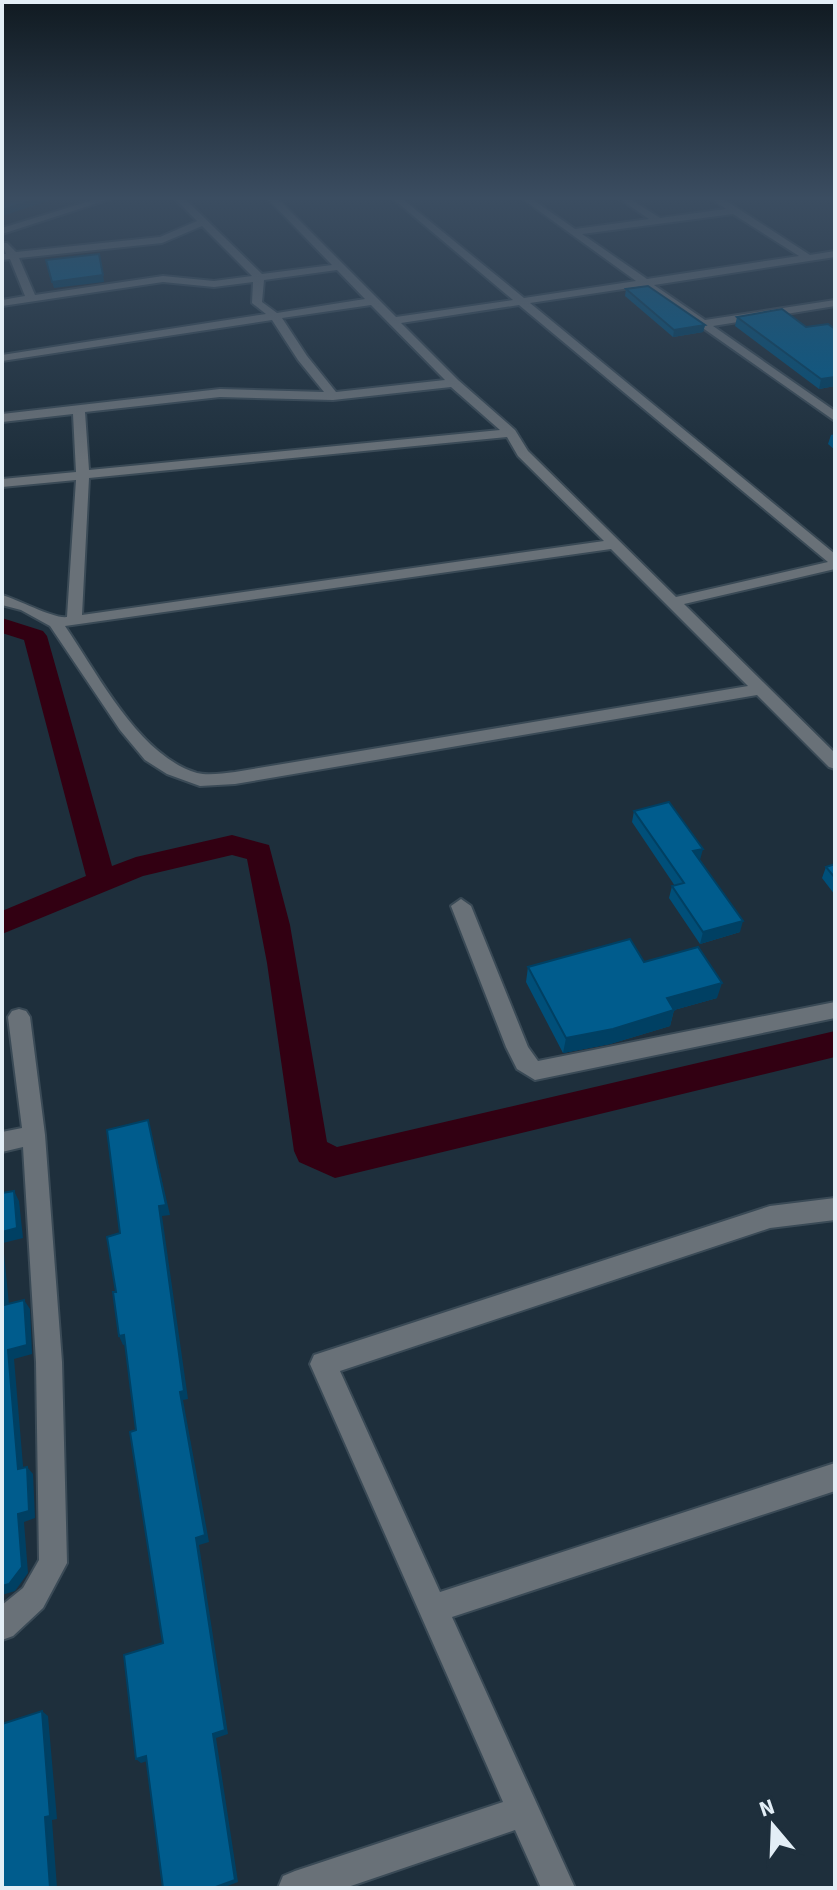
<svg xmlns="http://www.w3.org/2000/svg" width="837" height="1890" viewBox="0 0 837 1890" font-family="'Source Sans 3',sans-serif">
	<style>
		.lines { fill: none; stroke-linecap: round; stroke-linejoin: round }
		.canal { fill: #320012; fill-rule: evenodd }
		.minor-casing { stroke: #3a4a56; stroke-width: 4 }
		.minor { fill: #697178; fill-rule: evenodd }
		.wall { fill: #004f79 }
		.shaded-wall { fill: #004063 }
		.building { fill: #005c8d; stroke: #004063; stroke-width: 2 }
	</style>
	<rect width="100%" height="100%" fill="#1e2f3c"/>
	<g class="lines">
		<polygon class="canal" points="2,618 43,631 47,636 112,866 136,857 232,835 269,845 290,925 327,1142 337,1147 835,1031 835,1057 335,1178 299,1162 294,1151 267,963 247,859 232,855 143,876 2,934 2,911 86,876 24,640 2,633"/>
		<g class="minor-casing">
			<g id="minor">
				<polygon points="103,197 116,197 2,234 2,228"/>
				<path d="M173 197H183L262 274 332 265 266 197H276L396 317 513 300 391 197H400L524 298 636 281 520 197H529L575 229 649 219 617 197H627L660 218 726 209 709 197H720L810 255 835 251V257L654 285 705 320 835 300V306L713 326 835 411V421L643 286 530 303 835 554V569L684 604 835 753V769L829 767 757 695 235 784 200 786 167 774 145 760 120 730 50 626 21 610 2 605V595C19 600 54 619 67 617L76 480 2 487V479L76 472 73 414 2 422V414L220 389 324 392 298 360 272 320 2 361V355L266 314 252 303 253 282 214 287 163 282 2 306V300L25 296 10 259 2 260V254H6L2 243H7L16 252 160 237 197 221ZM733 214 799 256 647 279 582 234ZM202 226 252 276 214 281 163 276 35 295 19 258 162 243ZM337 270 365 299 277 313 262 302 264 280ZM371 305 445 380 336 392 307 356 282 318ZM519 305 828 562 676 597 528 451 515 430 458 380 401 323ZM451 387 500 430 89 470 85 412 220 397 333 400ZM507 437 518 456 604 541 82 615 89 478ZM611 549 748 686 235 772C223 773 209 776 197 773 139 756 98 674 65 626Z"/>
				<polygon points="461,899 471,906 528,1047 538,1061 835,1002 835,1018 535,1080 517,1069 506,1047 451,906"/>
				<polygon points="19,1009 26,1011 30,1017 45,1135 62,1362 67,1563 43,1608 13,1636 2,1640 2,1605 23,1588 39,1560 36,1362 23,1147 2,1152 2,1132 22,1128 8,1017 12,1011"/>
				<polygon points="835,1198 835,1220 770,1228 340,1371 440,1592 835,1463 835,1491 452,1617 575,1888 541,1888 515,1830 345,1888 278,1888 283,1876 295,1871 503,1802 314,1373 310,1364 314,1355 770,1206"/>
			</g>
		</g>
		<use href="#minor" class="minor"/>
	</g>
	<g class="wall">
		<polygon points="626,289 705,325 703,332 673,337 625,296"/>
		<polygon points="737,317 806,327 835,329 835,386 819,389 735,326"/>
		<polygon points="835,434 835,450 828,444 831,435"/>
		<polygon points="634,811 700,860 740,932 700,944 669,898 672,886 675,886 632,822"/>
		<polygon points="835,864 835,895 822,878 826,867"/>
		<polygon points="644,962 717,998 674,1010 670,1026 610,1044 563,1053 526,982 528,967"/>
	</g>
	<g class="shaded-wall">
		<polygon points="44,197 60,197 2,216 2,210"/>
		<polygon points="103,275 104,282 54,288 52,282"/>
		<polygon points="705,325 703,332 673,337 674,330"/>
		<polygon points="835,377 835,386 819,389 821,379"/>
		<polygon points="703,849 700,860 693,851"/>
		<polygon points="743,921 740,932 700,944 703,932"/>
		<polygon points="722,983 717,998 674,1010 670,1026 610,1044 563,1053 566,1038 667,998"/>
		<polygon points="148,1120 170,1215 162,1216 188,1399 183,1400 209,1542 199,1545 228,1734 216,1738 238,1882 222,1888 213,1888 213,1734 196,1538"/>
		<polygon points="14,1191 19,1201 23,1238 3,1243 10,1315 4,1305 2,1282 2,1232"/>
		<polygon points="24,1300 30,1309 32,1354 14,1359 24,1477 18,1469 8,1350"/>
		<polygon points="124,1335 128,1344 123,1345 119,1336"/>
		<polygon points="27,1467 33,1474 35,1518 24,1522 28,1573 15,1591 2,1595 2,1586 18,1514"/>
		<polygon points="42,1711 48,1716 57,1819 52,1820 57,1888 50,1888 45,1817"/>
		<polygon points="146,1756 150,1760 141,1763 136,1759"/>
	</g>
	<g class="building">
		<polygon points="2,197 44,197 2,210"/>
		<polygon points="99,254 103,275 52,282 46,260"/>
		<polygon points="648,286 705,325 674,330 626,289"/>
		<polygon points="782,309 806,327 828,324 835,329 835,377 821,379 737,317"/>
		<polygon points="669,802 703,849 693,851 743,921 703,932 672,886 684,883 634,811"/>
		<polygon points="835,864 835,878 826,867"/>
		<polygon points="630,939 644,962 698,947 722,983 667,998 674,1010 613,1029 566,1038 528,967"/>
		<polygon points="148,1120 166,1205 159,1206 184,1391 180,1392 205,1535 196,1538 225,1730 213,1734 235,1880 213,1888 163,1888 146,1756 136,1759 124,1655 163,1643 130,1432 136,1430 124,1335 119,1336 113,1292 116,1292 107,1237 120,1233 107,1130"/>
		<polygon points="14,1191 17,1228 2,1232 2,1193"/>
		<polygon points="2,1282 4,1305 24,1300 27,1345 8,1350 18,1469 27,1467 29,1511 18,1514 22,1567 9,1584 2,1586"/>
		<polygon points="42,1711 50,1816 45,1817 50,1888 2,1888 2,1724"/>
	</g>
	<linearGradient id="sky" x2="0" y2="1"><stop stop-color="#101a21"/><stop offset="0.43" stop-color="#3b4d61"/><stop offset="1" stop-color="#3b4d61" stop-opacity="0"/></linearGradient>
	<rect width="837" height="461" fill="url(#sky)"/>
	<rect width="837" height="1890" fill="none" stroke="#e3eef6" stroke-width="8"/>
	<g transform="translate(773 1826) rotate(341)" stroke="#1e2f3c" stroke-width="6" paint-order="stroke">
	<path d="M0-6L14 30L0 20L-14 30Z" fill="#e3eef6"/>
	<text y="-12" font-size="22" font-weight="bold" text-anchor="middle" fill="#e3eef6">N</text>
	</g>
</svg>
